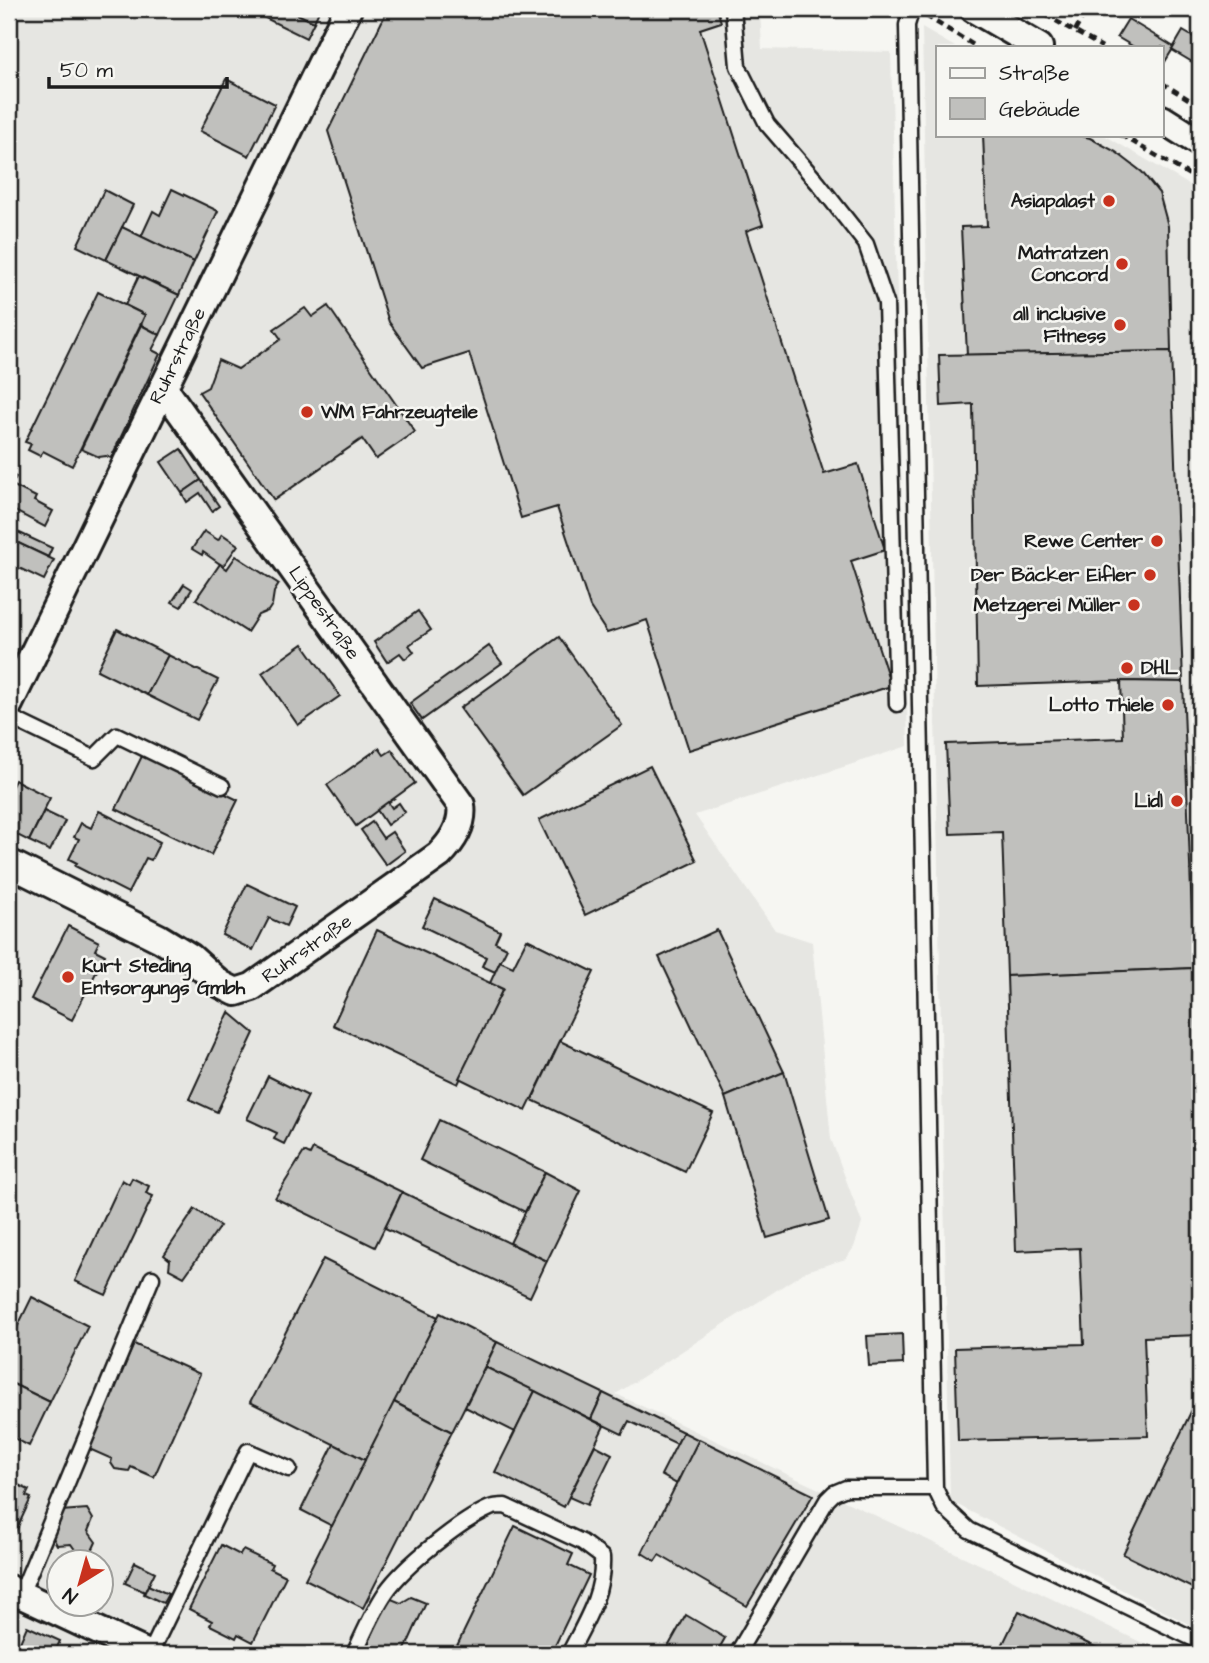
<svg xmlns="http://www.w3.org/2000/svg" width="1209" height="1663" viewBox="0 0 1209 1663" font-family="'Architects Daughter',sans-serif">
	<style>
		.built { fill: #e6e6e2; fill-rule: evenodd }
		.building { fill: #c0c0bd; stroke: #1c1c1c; stroke-width: 2 }
		.lines { fill: none; stroke-linecap: round; stroke-linejoin: round }
		.service-casing { stroke: #1c1c1c; stroke-width: 19 }
		.minor-casing { stroke: #1c1c1c; stroke-width: 32 }
		.path { stroke: #1c1c1c; stroke-width: 4.5; stroke-dasharray: 7 5; stroke-linecap: butt }
		.service { stroke: #f6f6f2; stroke-width: 14 }
		.minor { stroke: #f6f6f2; stroke-width: 26 }
		.poi-dot { fill: #c8321e; stroke: #f6f6f2; stroke-width: 2.5 }
		.labels { text-anchor: middle; dominant-baseline: central; stroke-width: 5; stroke-linejoin: round; paint-order: stroke }
		.poi-label { font-size: 19px; font-weight: bold; fill: #1c1c1c; stroke: #f6f6f2; text-anchor: end }
		.street-label { font-size: 19px; fill: #1c1c1c; stroke: #f6f6f2 }
	</style>
	<rect width="100%" height="100%" fill="#f6f6f2"/>
	<filter id="ink" filterUnits="userSpaceOnUse"><feTurbulence type="fractalNoise" baseFrequency=".0143" numOctaves="2"/><feDisplacementMap in="SourceGraphic" scale="14" xChannelSelector="R" yChannelSelector="G"/><feConvolveMatrix kernelMatrix="1 2 1 2 8 2 1 2 1" color-interpolation-filters="sRGB"/></filter>
	<g filter="url(#ink)">
		<g class="built">
			<path d="M9 9H760L762 49 891 52 908 746 695 815 775 930 812 942 831 1139 862 1223 854 1247 846 1259 806 1271 616 1394 1011 1579 1165 1654H9ZM60 1562H102V1604H60Z"/>
			<polygon points="922,28 955,47 938,47 938,135 1104,135 1200,191 1200,1630 950,1501"/>
		</g>
		<g class="building">
			<polygon points="247,9 287,9 314,22 306,38"/>
			<polygon points="287,9 320,9 314,22"/>
			<polygon points="388,9 717,9 721,22 700,29 763,225 746,231 824,474 858,464 885,550 851,561 891,686 689,750 647,620 607,633 590,607 557,507 521,518 469,353 422,368 389,322 328,131"/>
			<polygon points="1128,19 1174,47 1163,65 1162,47 1134,47 1117,37"/>
			<polygon points="1183,31 1200,41 1199,66 1172,50"/>
			<polygon points="226,79 275,104 249,156 200,131"/>
			<polygon points="983,135 1078,135 1090,138 1116,152 1142,172 1159,193 1168,226 1171,351 967,355 961,227 987,226"/>
			<polygon points="172,189 218,211 194,262 141,237 153,211 160,215"/>
			<polygon points="104,190 133,205 106,260 77,246"/>
			<polygon points="122,227 194,262 179,295 106,260"/>
			<polygon points="139,276 179,295 160,335 141,325 145,315 125,305"/>
			<polygon points="98,292 145,315 72,466 43,451 40,456 28,450 31,444 25,442"/>
			<polygon points="328,306 415,432 376,459 362,439 274,500 199,392 208,387 218,360 238,369 281,339 274,329 305,308 312,317"/>
			<polygon points="141,325 160,335 152,350 160,354 111,458 106,456 99,457 81,449"/>
			<polygon points="1171,351 1183,682 1121,681 978,686 973,404 941,406 939,355"/>
			<polygon points="181,449 201,480 182,493 161,462"/>
			<polygon points="9,473 16,477 9,491"/>
			<polygon points="201,480 219,506 212,511 200,493 187,502 182,493"/>
			<polygon points="12,485 36,497 34,501 53,511 45,527 9,508 9,491"/>
			<polygon points="9,528 52,548 48,557 12,540 9,548"/>
			<polygon points="204,531 218,540 222,534 238,545 223,566 203,552 202,555 192,549"/>
			<polygon points="12,540 54,560 44,580 15,566 12,572 9,570 9,548"/>
			<polygon points="236,556 279,584 274,592 272,605 268,611 258,615 247,632 196,599 220,564 227,569"/>
			<polygon points="184,584 192,589 181,607 172,602"/>
			<polygon points="418,611 431,630 409,645 414,652 405,659 400,653 387,662 374,642"/>
			<polygon points="117,629 168,655 147,695 97,670"/>
			<polygon points="559,637 622,725 523,795 460,708"/>
			<polygon points="303,644 340,696 298,725 262,673"/>
			<polygon points="489,646 502,663 422,720 410,703"/>
			<polygon points="168,655 218,680 197,720 147,695"/>
			<polygon points="1121,681 1183,682 1194,968 1007,976 1002,832 950,834 946,744 1123,738"/>
			<polygon points="379,748 384,755 392,750 415,783 356,826 327,785"/>
			<polygon points="143,754 238,800 211,855 116,809"/>
			<polygon points="650,766 697,861 585,915 539,820"/>
			<polygon points="15,780 50,798 29,841 9,831 9,792"/>
			<polygon points="388,802 392,808 399,803 405,812 387,825 377,810"/>
			<polygon points="44,811 65,821 50,851 29,841"/>
			<polygon points="99,811 160,842 151,860 146,858 128,893 75,866 77,863 69,859 79,839 74,837 81,823 91,828"/>
			<polygon points="372,822 383,838 392,832 405,851 386,865 361,830"/>
			<polygon points="247,884 295,907 286,926 269,918 253,950 222,935"/>
			<polygon points="435,899 500,931 495,942 507,948 495,972 482,966 486,957 422,926"/>
			<polygon points="68,926 99,942 95,950 105,955 72,1020 31,999"/>
			<polygon points="377,930 503,989 458,1084 333,1025"/>
			<polygon points="717,930 784,1072 725,1097 659,957"/>
			<polygon points="527,939 594,972 526,1111 459,1078 503,989 490,983 500,961 513,967"/>
			<polygon points="1194,968 1200,1146 1200,1335 1144,1337 1148,1436 958,1441 955,1348 1084,1344 1080,1248 1016,1251 1007,976"/>
			<polygon points="229,1012 254,1033 217,1112 189,1099"/>
			<polygon points="560,1041 713,1113 685,1172 532,1100"/>
			<polygon points="784,1072 829,1220 767,1238 725,1097"/>
			<polygon points="268,1076 308,1096 284,1144 274,1139 277,1133 247,1119"/>
			<polygon points="439,1120 545,1172 525,1212 420,1160"/>
			<polygon points="313,1149 402,1192 375,1247 275,1198 304,1152 310,1155"/>
			<polygon points="545,1172 581,1191 547,1261 510,1243"/>
			<polygon points="132,1178 149,1186 146,1193 153,1196 106,1295 75,1281 122,1180 129,1184"/>
			<polygon points="402,1192 547,1261 530,1297 385,1228"/>
			<polygon points="195,1209 220,1226 184,1277 169,1269 170,1260 164,1255"/>
			<polygon points="323,1259 438,1317 365,1460 250,1402"/>
			<polygon points="32,1297 88,1326 50,1402 9,1382 9,1344"/>
			<polygon points="440,1313 497,1342 452,1432 394,1402"/>
			<polygon points="902,1334 903,1364 869,1366 867,1336"/>
			<polygon points="497,1342 603,1393 591,1419 485,1367"/>
			<polygon points="134,1344 200,1374 154,1477 131,1467 129,1471 115,1469 111,1463 112,1459 87,1448"/>
			<polygon points="485,1367 535,1391 515,1432 465,1407"/>
			<polygon points="9,1382 50,1402 29,1446 12,1437 9,1445"/>
			<polygon points="535,1391 604,1426 564,1507 495,1472"/>
			<polygon points="603,1393 683,1432 677,1444 629,1421 622,1434 591,1419"/>
			<polygon points="1200,1393 1200,1592 1123,1554"/>
			<polygon points="394,1402 452,1432 363,1608 305,1579"/>
			<polygon points="683,1432 699,1440 677,1484 661,1475"/>
			<polygon points="699,1439 813,1495 747,1606 659,1555 655,1561 642,1553"/>
			<polygon points="334,1444 365,1460 332,1526 301,1510"/>
			<polygon points="595,1445 612,1454 587,1505 569,1497"/>
			<polygon points="12,1482 29,1490 26,1496 31,1498 9,1546 9,1489"/>
			<polygon points="87,1509 93,1519 88,1531 96,1542 91,1553 78,1554 71,1544 57,1545 51,1534 61,1511"/>
			<polygon points="515,1526 573,1554 568,1565 589,1575 551,1654 453,1654"/>
			<polygon points="221,1545 240,1555 243,1550 272,1564 270,1568 286,1576 253,1642 238,1634 236,1638 210,1625 212,1621 189,1609"/>
			<polygon points="135,1562 155,1572 145,1592 125,1583"/>
			<polygon points="148,1585 168,1594 163,1603 144,1594"/>
			<polygon points="411,1597 426,1603 403,1654 380,1654 366,1648 389,1598 401,1603"/>
			<polygon points="1019,1611 1110,1654 998,1654"/>
			<polygon points="686,1615 725,1638 716,1654 664,1654"/>
			<polygon points="27,1626 60,1641 54,1654 20,1654 23,1649 18,1647"/>
		</g>
		<g class="lines">
			<g class="service-casing">
				<g id="service">
					<polyline points="733,9 738,66 767,124 818,183 866,244 886,303 897,704"/>
					<polyline points="912,9 907,25 935,1488 944,1507 969,1530 1200,1642"/>
					<polyline points="9,717 94,758 117,735 222,786"/>
					<polyline points="21,1594 152,1278"/>
					<polyline points="150,1654 248,1451 289,1469"/>
					<path d="M354 1654C364 1633 373 1611 386 1592 404 1566 460 1521 490 1508 495 1506 500 1506 505 1506L582 1542 602 1557C604 1594 585 1622 569 1654"/>
					<polyline points="737,1654 827,1500 834,1493 846,1488 935,1488"/>
				</g>
			</g>
			<g class="minor-casing">
				<g id="minor">
					<polyline points="974,9 1039,47"/>
					<polyline points="1162,119 1200,143"/>
					<polyline points="9,704 348,9"/>
					<path d="M9 863 159 938 190 957 220 984 236 992 252 987 439 855C453 841 464 825 461 805L163 387"/>
					<polyline points="9,1589 148,1654"/>
				</g>
			</g>
			<g class="path">
				<polyline points="1035,9 1102,47"/>
				<polyline points="926,16 977,47"/>
				<polyline points="1075,31 1087,9"/>
				<polyline points="1162,83 1200,106"/>
				<polyline points="1121,135 1200,181"/>
			</g>
			<use href="#service" class="service"/>
			<use href="#minor" class="minor"/>
		</g>
	</g>
	<g class="poi-dot">
		<circle cx="1109" cy="201" r="7"/>
		<circle cx="1122" cy="264" r="7"/>
		<circle cx="1120" cy="325" r="7"/>
		<circle cx="307" cy="412" r="7"/>
		<circle cx="1157" cy="541" r="7"/>
		<circle cx="1150" cy="575" r="7"/>
		<circle cx="1134" cy="605" r="7"/>
		<circle cx="1127" cy="668" r="7"/>
		<circle cx="1168" cy="705" r="7"/>
		<circle cx="1177" cy="801" r="7"/>
		<circle cx="68" cy="977" r="7"/>
	</g>
	<g class="labels">
		<g class="poi-label">
			<text x="1095" y="201">Asiapalast</text>
			<text x="1108" y="253">Matratzen<tspan x="1108" dy="22">Concord</tspan></text>
			<text x="1106" y="314">all inclusive<tspan x="1106" dy="22">Fitness</tspan></text>
			<text x="321" y="412" text-anchor="start">WM Fahrzeugteile</text>
			<text x="1143" y="541">Rewe Center</text>
			<text x="1136" y="575">Der Bäcker Eifler</text>
			<text x="1120" y="605">Metzgerei Müller</text>
			<text x="1141" y="668" text-anchor="start">DHL</text>
			<text x="1154" y="705">Lotto Thiele</text>
			<text x="1163" y="801">Lidl</text>
			<text x="82" y="966" text-anchor="start">Kurt Steding<tspan x="82" dy="22">Entsorgungs Gmbh</tspan></text>
		</g>
		<g class="street-label">
			<text transform="translate(178 356) rotate(-64)">Ruhrstraße</text>
			<text transform="translate(324 613) rotate(55)">Lippestraße</text>
			<text transform="translate(307 949) rotate(-35)">Ruhrstraße</text>
		</g>
	</g>
	<rect width="1209" height="1663" fill="none" stroke="#f6f6f2" stroke-width="35"/>
	<rect x="18" y="18" width="1174" height="1628" fill="none" stroke="#1c1c1c" stroke-width="2.5" filter="url(#ink)"/>
	<rect x="936" y="46" width="228" height="91" fill="#f6f6f2" stroke="#9f9f9c" stroke-width="2"/>
	<rect x="950" y="68" width="35" height="10" fill="#f6f6f2" stroke="#9f9f9c" stroke-width="2"/>
	<text x="999" y="80" font-size="21" fill="#1c1c1c">Straße</text>
	<rect x="950" y="98" width="35" height="21" fill="#c0c0bd" stroke="#9f9f9c" stroke-width="2"/>
	<text x="999" y="116" font-size="21" fill="#1c1c1c">Gebäude</text>
	<g transform="translate(80 1583) rotate(217)"><circle r="33" fill="#f6f6f2" stroke="#9f9f9c" stroke-width="2"/>
	<path d="M0-5L12 26L0 18L-12 26Z" fill="#c8321e"/>
	<text y="-10" font-size="19" font-weight="bold" text-anchor="middle" fill="#1c1c1c">N</text>
	</g>
	<path d="M49 77v10h178v-10" fill="none" stroke="#1c1c1c" stroke-width="3.5"/>
	<text x="60" y="77" font-size="21" fill="#1c1c1c" stroke="#f6f6f2" stroke-width="5" paint-order="stroke">50 m</text>
</svg>
